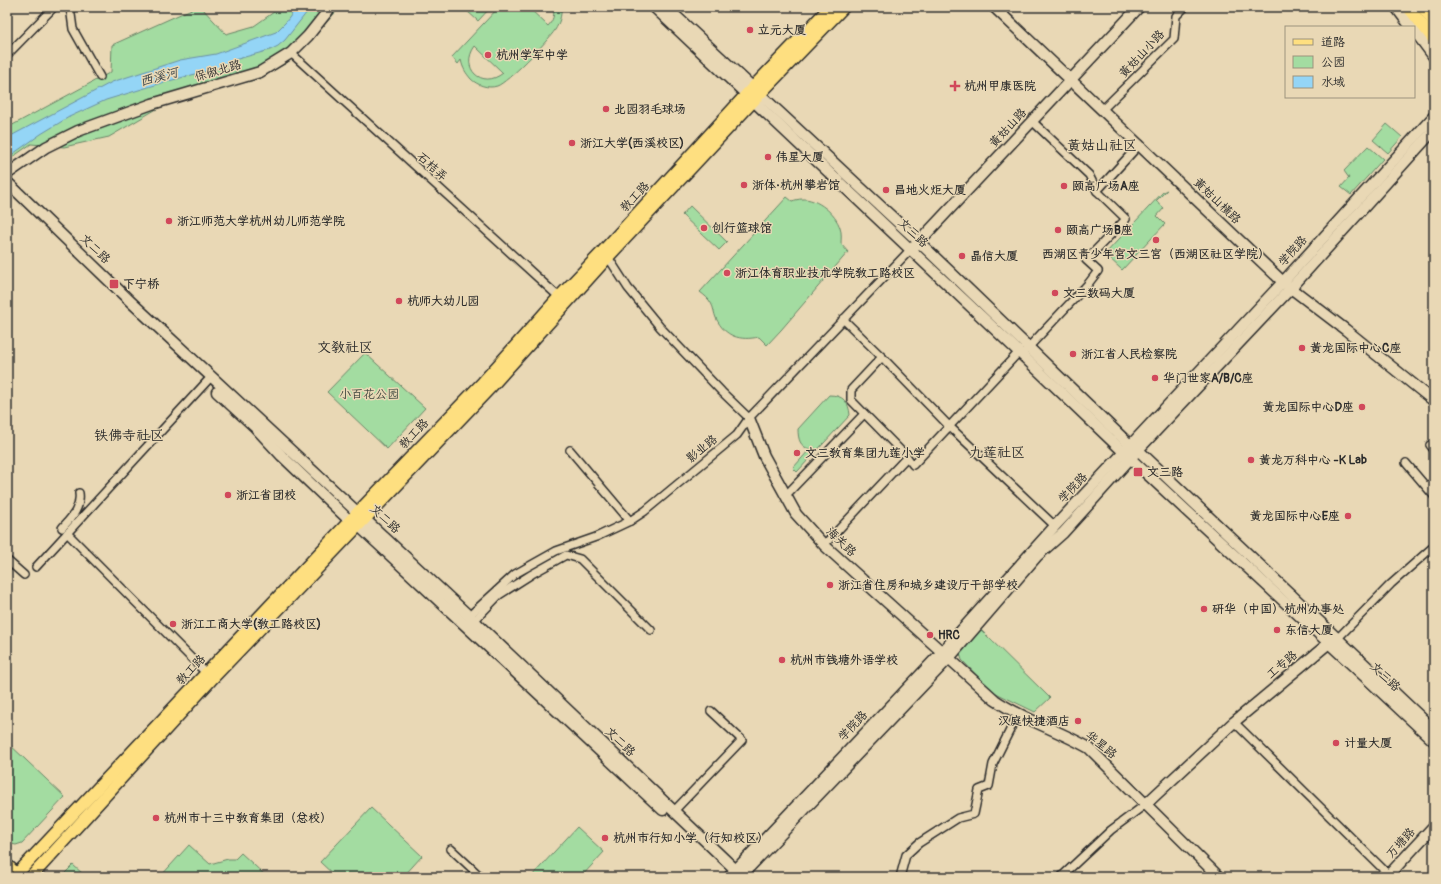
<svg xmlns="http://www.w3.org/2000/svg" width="1441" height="884" viewBox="0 0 1441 884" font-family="Pangolin,'LXGW WenKai TC',sans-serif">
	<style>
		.green { fill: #a3dca1; stroke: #678466; fill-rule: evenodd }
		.water { fill: #94d5f6; stroke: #6a91a5 }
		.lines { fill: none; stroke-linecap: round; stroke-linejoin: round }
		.street-casing { stroke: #2b2b2b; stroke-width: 10 }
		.secondary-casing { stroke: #2b2b2b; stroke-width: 13 }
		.primary-casing { stroke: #2b2b2b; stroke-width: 14 }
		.street { stroke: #e9d8b5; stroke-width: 7 }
		.secondary { stroke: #e9d8b5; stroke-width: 10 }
		.primary { stroke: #fedf80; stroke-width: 11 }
		.poi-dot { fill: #d1495b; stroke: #e9d8b5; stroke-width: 1.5 }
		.labels { text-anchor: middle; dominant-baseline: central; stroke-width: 3; stroke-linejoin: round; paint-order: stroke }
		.poi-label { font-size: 12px; font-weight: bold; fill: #2b2b2b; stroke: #e9d8b5; text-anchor: start }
		.street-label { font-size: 12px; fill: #2b2b2b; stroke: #e9d8b5 }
		.park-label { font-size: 12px; fill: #3d463d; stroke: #e9d8b5 }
		.water-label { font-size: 13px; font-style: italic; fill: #3b4449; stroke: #e9d8b5 }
		.quarter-label { font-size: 14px; fill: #2b2b2b; stroke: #e9d8b5 }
	</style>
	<rect width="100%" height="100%" fill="#e9d8b5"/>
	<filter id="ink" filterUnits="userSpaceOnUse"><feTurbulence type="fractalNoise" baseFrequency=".025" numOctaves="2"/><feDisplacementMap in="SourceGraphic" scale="8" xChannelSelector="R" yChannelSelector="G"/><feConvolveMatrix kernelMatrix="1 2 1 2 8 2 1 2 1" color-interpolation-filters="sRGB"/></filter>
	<g filter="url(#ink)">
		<g class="green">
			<polygon points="196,7 201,7 226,34 254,26 281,7 340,7 319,31 288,62 259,79 172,100 109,137 64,147 31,144 7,161 7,128 111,72 112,45"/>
			<polygon points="469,7 491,7 478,21 466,10"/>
			<path d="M499 7H528L548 26C553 21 555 14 553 7H561C562 15 559 24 555 30 548 41 507 83 497 86 488 89 477 85 471 79 466 73 463 69 461 60L458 64 452 57ZM475 46 503 73C482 90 459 68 475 46Z"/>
			<polygon points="1387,124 1402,137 1388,153 1373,140"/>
			<polygon points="1368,146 1383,159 1351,195 1341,187 1349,178 1344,171"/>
			<polygon points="1167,190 1156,201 1164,208 1157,216 1165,224 1122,270 1105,254 1163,192"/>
			<path d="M787 197 792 201C795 200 799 199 802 199 817 198 836 214 840 228 842 233 841 239 841 244L848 252 781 330 767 345 759 337C740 341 725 337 716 318 714 314 714 308 711 303 709 299 704 295 700 292Z"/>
			<polygon points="690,206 727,242 719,250 682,215"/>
			<polygon points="365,353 425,408 387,449 327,392"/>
			<path d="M829 395C843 395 849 402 850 415L797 472 793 468 810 449C800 447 798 439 798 429Z"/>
			<polygon points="980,629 1050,698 1035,712 996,693 982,681 962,660 960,654 962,648"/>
			<polygon points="7,742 65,797 22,843 16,845 7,843"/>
			<polygon points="371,808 422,856 403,877 336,877 320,862"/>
			<polygon points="577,827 604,852 581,877 531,877"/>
			<polygon points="189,845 210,864 228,859 235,859 241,853 267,877 160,877"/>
			<polygon points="73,865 83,874 80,877 61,877"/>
		</g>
		<polygon class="water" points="297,7 311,7 285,40 278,46 270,50 234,60 218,68 165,82 106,100 69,117 41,134 7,158 7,138 112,82 180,60 216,54 276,32 286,22"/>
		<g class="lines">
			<g class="street-casing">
				<g id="street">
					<polyline points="70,7 73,29 100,77"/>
					<polyline points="291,53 559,297"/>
					<polyline points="7,55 54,7"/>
					<polyline points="1102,110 1174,39 1176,16 1185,7"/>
					<polyline points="1097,191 1140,144"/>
					<polyline points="608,257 628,288 660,327 722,392 749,418"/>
					<polyline points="843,319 882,357 949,426 1055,526"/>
					<polyline points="1026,350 1088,284 1098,271 1086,260 1126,219 1097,191 1089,175 1032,121"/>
					<polyline points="882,357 851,390 851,400 907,457 913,465 1019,352"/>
					<polyline points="1430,445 1434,450"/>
					<polyline points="570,450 630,521"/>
					<polyline points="1406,463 1434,496"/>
					<polyline points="1427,487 1434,481"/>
					<polyline points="784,494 789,492 864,414"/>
					<path d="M62 528C72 517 81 508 79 493"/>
					<polyline points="67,533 206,673"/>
					<polyline points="824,545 907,457"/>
					<polyline points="7,560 24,575"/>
					<polyline points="36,567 211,377"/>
					<polyline points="469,616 515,574 556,551 596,537 630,521 645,511 737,435 749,418 911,249"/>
					<polyline points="474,621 499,595 532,574 566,555 580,559 651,630"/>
					<polyline points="1334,640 1338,638 1391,584 1434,546"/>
					<polyline points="1234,722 1389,875"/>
					<polyline points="674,811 742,740 711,711"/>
					<polyline points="451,849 481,877"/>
					<polyline points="900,877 906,855 919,843 958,818 974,814 979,790 989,786 993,764 1018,714"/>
					<polyline points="1061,877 1111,830 1146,804"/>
				</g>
			</g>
			<g class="secondary-casing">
				<g id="secondary">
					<polyline points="654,7 1019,352 1131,459 1434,741"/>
					<polyline points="666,7 919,242 1130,445 1138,450 1434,730"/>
					<polyline points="994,7 1283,282 1346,330 1434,401"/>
					<polyline points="1396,7 1411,27"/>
					<polyline points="1414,30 1434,57"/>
					<polyline points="7,174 46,147 78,131 152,104 260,72 291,53 308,36 331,7"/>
					<polyline points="7,182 131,302 469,616 740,874"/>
					<polyline points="914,247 1139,7"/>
					<polyline points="217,392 255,427 282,456 350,521 359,526 663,810"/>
					<path d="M749 418 764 456 796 514 824 545 995 700C1024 720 1058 730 1089 748L1219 877"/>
					<polyline points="1146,804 1234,722 1329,643"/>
					<polyline points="729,877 942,652 1055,526 1283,282 1434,116"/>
					<polyline points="740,877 949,658 1037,556 1063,533 1138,450 1291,288 1434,130"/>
					<polyline points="1387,877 1434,826"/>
				</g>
			</g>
			<g class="primary-casing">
				<g id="primary">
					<polyline points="1408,7 1434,40"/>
					<polyline points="1422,7 1434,23"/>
					<polyline points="7,865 17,874 17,877"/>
					<polyline points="14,877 358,512 483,382 559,297 603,251 753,87 830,7"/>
					<polyline points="31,877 211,680 490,388 608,257 760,94 844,7"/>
				</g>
			</g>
			<use href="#street" class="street"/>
			<use href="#secondary" class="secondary"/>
			<use href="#primary" class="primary"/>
		</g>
	</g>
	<g class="poi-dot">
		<circle cx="750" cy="30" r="4"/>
		<circle cx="488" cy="55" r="4"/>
		<path d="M953 80h4v4h4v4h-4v4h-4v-4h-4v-4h4z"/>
		<circle cx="606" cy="109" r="4"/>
		<circle cx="572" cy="143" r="4"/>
		<circle cx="768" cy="157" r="4"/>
		<circle cx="744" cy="185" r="4"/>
		<circle cx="1064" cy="186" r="4"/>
		<circle cx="886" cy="190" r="4"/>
		<circle cx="169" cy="221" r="4"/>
		<circle cx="704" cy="228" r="4"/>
		<circle cx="1058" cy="230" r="4"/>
		<circle cx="1156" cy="240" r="4"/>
		<circle cx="962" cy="256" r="4"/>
		<circle cx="727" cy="273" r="4"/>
		<rect x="109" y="279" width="10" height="10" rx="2"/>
		<circle cx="1055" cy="293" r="4"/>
		<circle cx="399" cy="301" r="4"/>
		<circle cx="1302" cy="348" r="4"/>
		<circle cx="1073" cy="354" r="4"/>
		<circle cx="1155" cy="378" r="4"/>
		<circle cx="1362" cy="407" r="4"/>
		<circle cx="797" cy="453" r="4"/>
		<circle cx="1251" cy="460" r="4"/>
		<rect x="1133" y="467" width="10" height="10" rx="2"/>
		<circle cx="228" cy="495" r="4"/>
		<circle cx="1348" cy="516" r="4"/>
		<circle cx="830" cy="585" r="4"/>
		<circle cx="1204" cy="609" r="4"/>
		<circle cx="173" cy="624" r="4"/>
		<circle cx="1277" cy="630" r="4"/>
		<circle cx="930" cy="635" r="4"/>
		<circle cx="782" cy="660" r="4"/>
		<circle cx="1078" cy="721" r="4"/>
		<circle cx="1336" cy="743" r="4"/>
		<circle cx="156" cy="818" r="4"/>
		<circle cx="605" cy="838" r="4"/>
	</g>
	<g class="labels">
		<g class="poi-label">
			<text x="758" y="30">立元大厦</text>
			<text x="496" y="55">杭州学军中学</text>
			<text x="964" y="86">杭州甲康医院</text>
			<text x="614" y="109">北园羽毛球场</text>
			<text x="580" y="143">浙江大学(西溪校区)</text>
			<text x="776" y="157">伟星大厦</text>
			<text x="752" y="185">浙体·杭州攀岩馆</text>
			<text x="1072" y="186">颐高广场A座</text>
			<text x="894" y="190">昌地火炬大厦</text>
			<text x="177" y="221">浙江师范大学杭州幼儿师范学院</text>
			<text x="712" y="228">创行篮球馆</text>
			<text x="1066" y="230">颐高广场B座</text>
			<text x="1156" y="254" text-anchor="middle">西湖区青少年宫文三宫（西湖区社区学院）</text>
			<text x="970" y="256">晶信大厦</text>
			<text x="735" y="273">浙江体育职业技术学院教工路校区</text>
			<text x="123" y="284">下宁桥</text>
			<text x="1063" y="293">文三数码大厦</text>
			<text x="407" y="301">杭师大幼儿园</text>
			<text x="1310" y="348">黄龙国际中心C座</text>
			<text x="1081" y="354">浙江省人民检察院</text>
			<text x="1163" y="378">华门世家A/B/C座</text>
			<text x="1354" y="407" text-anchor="end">黄龙国际中心D座</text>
			<text x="805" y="453">文三教育集团九莲小学</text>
			<text x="1259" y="460">黄龙万科中心 -K Lab</text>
			<text x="1147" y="472">文三路</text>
			<text x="236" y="495">浙江省团校</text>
			<text x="1340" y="516" text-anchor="end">黄龙国际中心E座</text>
			<text x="838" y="585">浙江省住房和城乡建设厅干部学校</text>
			<text x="1212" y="609">研华（中国）杭州办事处</text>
			<text x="181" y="624">浙江工商大学(教工路校区)</text>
			<text x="1285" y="630">东信大厦</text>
			<text x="938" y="635">HRC</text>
			<text x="790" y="660">杭州市钱塘外语学校</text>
			<text x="1070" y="721" text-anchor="end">汉庭快捷酒店</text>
			<text x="1344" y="743">计量大厦</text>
			<text x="164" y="818">杭州市十三中教育集团（总校）</text>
			<text x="613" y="838">杭州市行知小学（行知校区）</text>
		</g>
		<g class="street-label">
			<text transform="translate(1142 54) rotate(-47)">黄姑山小路</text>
			<text transform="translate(218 71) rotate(-16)">保俶北路</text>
			<text transform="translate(1008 128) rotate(-47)">黄姑山路</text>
			<text transform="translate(432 167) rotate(42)">石桔弄</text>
			<text transform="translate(635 197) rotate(-47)">教工路</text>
			<text transform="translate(1217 201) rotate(44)">黄姑山横路</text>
			<text transform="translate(913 233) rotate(43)">文三路</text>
			<text transform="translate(95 249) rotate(44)">文二路</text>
			<text transform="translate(1293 251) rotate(-48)">学院路</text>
			<text transform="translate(414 434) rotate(-46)">教工路</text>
			<text transform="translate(702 449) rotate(-39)">影业路</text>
			<text transform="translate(1073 488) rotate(-47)">学院路</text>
			<text transform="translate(385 519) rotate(43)">文二路</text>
			<text transform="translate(841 542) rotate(44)">海关路</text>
			<text transform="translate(1282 665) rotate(-40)">工专路</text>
			<text transform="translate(191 670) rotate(-47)">教工路</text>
			<text transform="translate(1385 677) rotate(43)">文三路</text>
			<text transform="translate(853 726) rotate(-47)">学院路</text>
			<text transform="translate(620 742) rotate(44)">文二路</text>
			<text transform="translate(1101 745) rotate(39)">华星路</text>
			<text transform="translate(1401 843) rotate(-48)">万塘路</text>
		</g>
		<g class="park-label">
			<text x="369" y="394">小百花公园</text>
		</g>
		<g class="water-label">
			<text transform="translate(159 77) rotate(-15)">西溪河</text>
		</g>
		<g class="quarter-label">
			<text x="1102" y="145">黄姑山社区</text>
			<text x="345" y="347">文教社区</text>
			<text x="129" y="435">铁佛寺社区</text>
			<text x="997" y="452">九莲社区</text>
		</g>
	</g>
	<rect width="1441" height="884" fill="none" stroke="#e9d8b5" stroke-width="24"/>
	<rect x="12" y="12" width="1417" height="860" fill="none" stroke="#2b2b2b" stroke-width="1.5" filter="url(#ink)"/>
	<rect x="1285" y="26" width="130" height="72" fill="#e9d8b5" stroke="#9d937e"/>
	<rect x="1293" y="39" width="20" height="6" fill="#fedf80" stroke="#9d937e"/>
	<text x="1321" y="46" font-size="12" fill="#2b2b2b">道路</text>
	<rect x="1293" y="56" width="20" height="12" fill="#a3dca1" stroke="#9d937e"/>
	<text x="1321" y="66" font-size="12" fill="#2b2b2b">公园</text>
	<rect x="1293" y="76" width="20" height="12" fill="#94d5f6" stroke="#9d937e"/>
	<text x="1321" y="86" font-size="12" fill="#2b2b2b">水域</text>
</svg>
